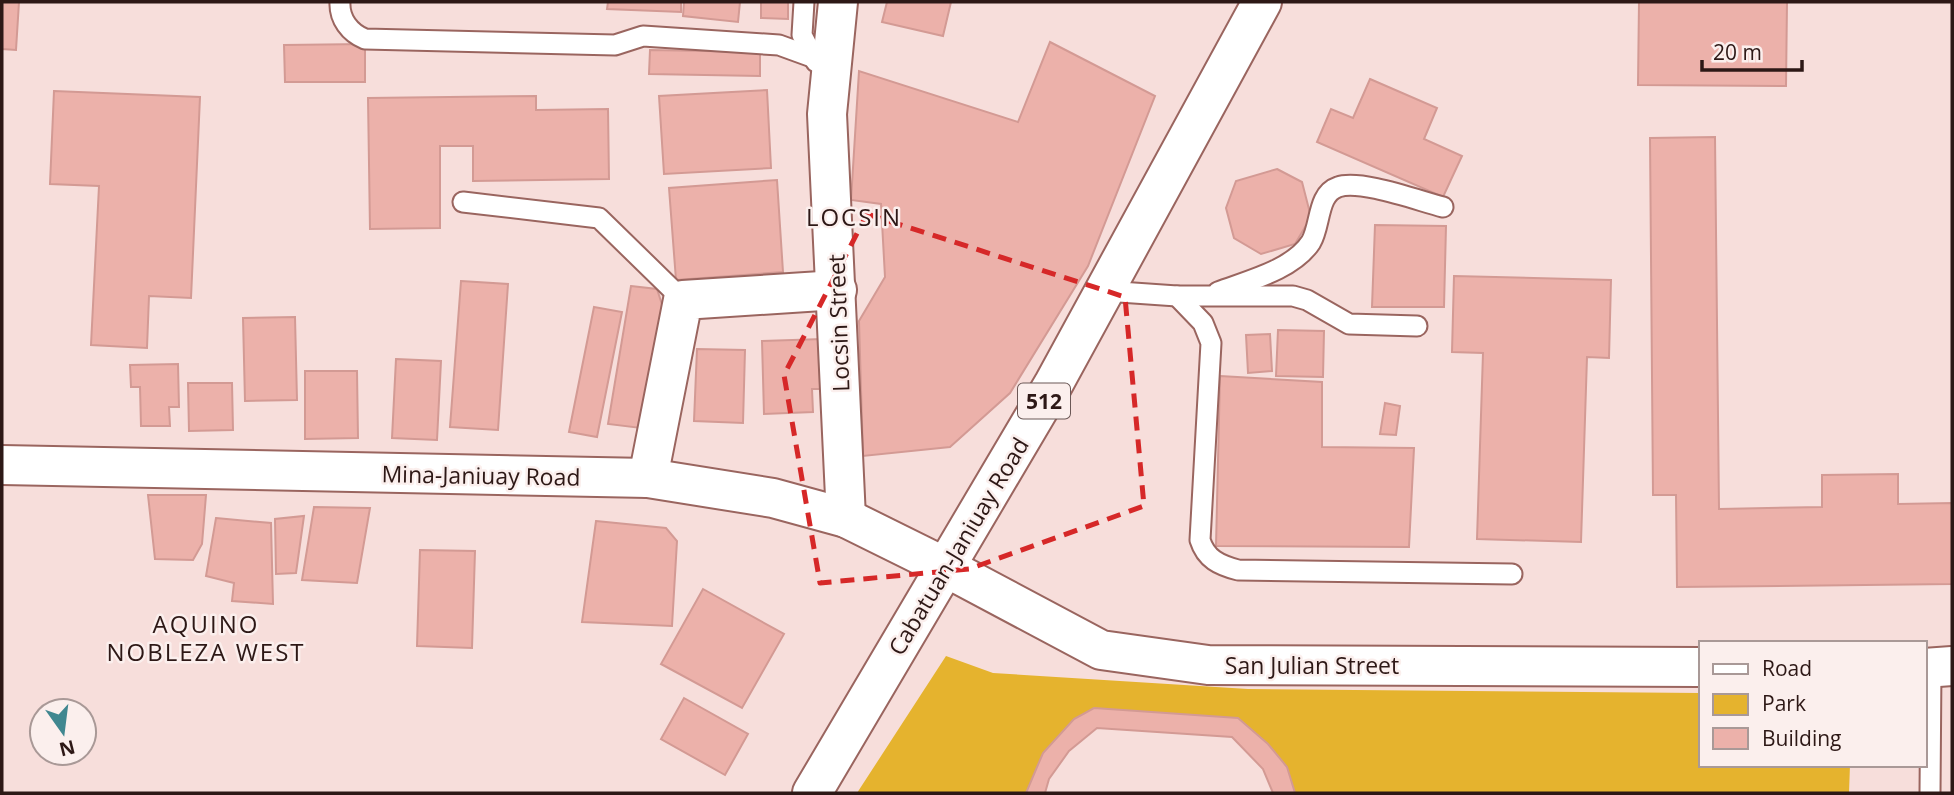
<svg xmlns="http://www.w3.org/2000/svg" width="1954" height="795" viewBox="0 0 1954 795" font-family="'Open Sans',sans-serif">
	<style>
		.green { fill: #e5b32e }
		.building { fill: #ecb1aa; stroke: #d39a94; stroke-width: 2 }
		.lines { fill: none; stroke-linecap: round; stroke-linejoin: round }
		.lane-casing { stroke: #9a655f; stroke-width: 23 }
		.street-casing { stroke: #9a655f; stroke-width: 42 }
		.secondary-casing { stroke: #9a655f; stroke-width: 42 }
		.primary-casing { stroke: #9a655f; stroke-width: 42 }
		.lane { stroke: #fff; stroke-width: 19 }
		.street { stroke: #fff; stroke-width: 38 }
		.secondary { stroke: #fff; stroke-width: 38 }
		.primary { stroke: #fff; stroke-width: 38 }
		.marked { fill: none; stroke: #d62828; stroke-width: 5; stroke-dasharray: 14 9; stroke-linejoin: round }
		.labels { text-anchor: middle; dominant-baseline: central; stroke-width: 5; stroke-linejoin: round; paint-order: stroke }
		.shield { fill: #fbefed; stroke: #6b5856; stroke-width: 2 }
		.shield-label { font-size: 21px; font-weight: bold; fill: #2d1816 }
		.street-label { font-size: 23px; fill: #2d1816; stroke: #fbefed }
		.neighbourhood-label { font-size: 24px; letter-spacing: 2px; fill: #2d1816; stroke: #fbefed }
	</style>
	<rect width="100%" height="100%" fill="#f7dedb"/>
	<path class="green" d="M946 656 993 673 1248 689 1700 693V765H1850L1849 793H1295L1287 767 1268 744 1238 718 1094 708C1059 726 1040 757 1026 793H857Z"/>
	<g class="building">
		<polygon points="2,2 19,2 16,50 2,49"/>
		<polygon points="608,2 681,2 681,12 607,9"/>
		<polygon points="684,2 740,2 738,22 683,16"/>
		<polygon points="761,2 788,2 788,19 761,18"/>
		<polygon points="887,2 951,2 943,36 882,22"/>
		<polygon points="1639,2 1787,2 1786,86 1638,85"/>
		<polygon points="1050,42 1155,96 1088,266 1010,393 950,447 863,456 859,321 885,277 881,204 851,200 859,71 1018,122"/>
		<polygon points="365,44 365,82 285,82 284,45"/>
		<polygon points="650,50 760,52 760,76 649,74"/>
		<polygon points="1370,79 1437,108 1424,139 1462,156 1443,197 1317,142 1331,109 1353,118"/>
		<polygon points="767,90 771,168 664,174 659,96"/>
		<polygon points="54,91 200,97 191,298 149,296 147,348 91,345 99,186 50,184"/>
		<polygon points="536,96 536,110 608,109 609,179 473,181 473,146 440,146 440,228 370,229 368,98"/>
		<polygon points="1715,137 1719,509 1822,507 1822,475 1898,474 1898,504 1952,503 1952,584 1677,587 1676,495 1653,495 1650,138"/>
		<polygon points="1277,169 1302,182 1311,217 1295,244 1261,254 1234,238 1226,208 1236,181"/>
		<polygon points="777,180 783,272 676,280 669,188"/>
		<polygon points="1375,225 1446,226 1444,307 1372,307"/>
		<polygon points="1454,276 1611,280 1609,358 1587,357 1581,542 1477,539 1483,353 1452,352"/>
		<polygon points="461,281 508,284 498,430 450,427"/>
		<polygon points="631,286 657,289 668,323 649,429 608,424"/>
		<polygon points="594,307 622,312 597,437 569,432"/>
		<polygon points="295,317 297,400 245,401 243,318"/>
		<polygon points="1278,330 1324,331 1323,377 1276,376"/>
		<polygon points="1270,334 1272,371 1248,373 1246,335"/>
		<polygon points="822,339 824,389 812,389 813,412 764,414 762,341"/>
		<polygon points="697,349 745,350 743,423 694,421"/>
		<polygon points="396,359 441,361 437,440 392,438"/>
		<polygon points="178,364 179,407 169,407 170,426 141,426 140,387 131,387 130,365"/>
		<polygon points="305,371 357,371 358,438 305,439"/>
		<polygon points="1220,376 1322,382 1322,447 1414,448 1409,547 1216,546"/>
		<polygon points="188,383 232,383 233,430 189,431"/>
		<polygon points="1385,403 1400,406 1396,435 1380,434"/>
		<polygon points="148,495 206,495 202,544 193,560 155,559"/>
		<polygon points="314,507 370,508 357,583 302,580"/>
		<polygon points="304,516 296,573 276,574 275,519"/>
		<polygon points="216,518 271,523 273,604 232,601 234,583 206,576"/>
		<polygon points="596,521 666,528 677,541 672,626 582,622"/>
		<polygon points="420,550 475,551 472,648 417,646"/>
		<polygon points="703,589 784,634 742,708 661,664"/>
		<polygon points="684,698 748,734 725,775 661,739"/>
		<polygon points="1094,708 1238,718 1268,744 1287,767 1295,793 1273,793 1263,769 1232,737 1097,728 1069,751 1049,779 1045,793 1026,793 1043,753 1074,719"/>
	</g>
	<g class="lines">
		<g class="lane-casing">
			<g id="lane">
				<path d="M340 2C339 19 350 33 365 39L615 45 643 36 779 45 812 57"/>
				<polyline points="804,2 802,35 816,62"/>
				<polyline points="463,202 599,218 683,300"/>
				<polyline points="1105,291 1177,296 1293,296 1307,300 1349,324 1417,326"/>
				<path d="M1218 292C1247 281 1293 270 1311 242 1321 225 1317 194 1338 187 1360 179 1419 201 1443 207"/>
				<path d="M1177 296 1203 323 1211 343 1200 540C1206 559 1219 565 1238 570L1512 574"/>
				<polyline points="1930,793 1931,668"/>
			</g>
		</g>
		<g class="street-casing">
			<g id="street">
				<polyline points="838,2 827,114 846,518"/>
				<polyline points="648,478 683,300 837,290"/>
			</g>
		</g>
		<g class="secondary-casing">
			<g id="secondary">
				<polyline points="2,465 648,478 773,498 846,518 945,567 1101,650 1208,665 1700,667"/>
				<polyline points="1924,668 1952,666"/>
			</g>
		</g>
		<g class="primary-casing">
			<polyline id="primary" points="812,793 1053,385 1262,2"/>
		</g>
		<use href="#lane" class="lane"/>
		<use href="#street" class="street"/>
		<use href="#secondary" class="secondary"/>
		<use href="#primary" class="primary"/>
	</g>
	<path class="marked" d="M867 214 1125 297 1144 506 969 569 820 583 784 375Z"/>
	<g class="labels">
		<rect class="shield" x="1018" y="383.5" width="52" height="35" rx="5"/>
		<g class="shield-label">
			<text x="1044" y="401">512</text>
		</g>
		<g class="street-label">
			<text transform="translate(838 323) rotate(-92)">Locsin Street</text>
			<text transform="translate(481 475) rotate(1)">Mina-Janiuay Road</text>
			<text transform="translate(958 546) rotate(-59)">Cabatuan-Janiuay Road</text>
			<text x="1312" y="665">San Julian Street</text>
		</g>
		<g class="neighbourhood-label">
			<text x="854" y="216">LOCSIN</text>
			<text x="206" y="623">AQUINO<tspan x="206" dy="28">NOBLEZA WEST</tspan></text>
		</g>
	</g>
	<rect width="1954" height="795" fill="none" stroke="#2d1816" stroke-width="7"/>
	<rect x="1699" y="641" width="228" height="126" fill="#fbefed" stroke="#a99997" stroke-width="2"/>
	<rect x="1713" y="664" width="35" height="10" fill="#ffffff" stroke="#a99997" stroke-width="2"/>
	<text x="1762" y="676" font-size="21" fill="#2d1816">Road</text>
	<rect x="1713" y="694" width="35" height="21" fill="#e5b32e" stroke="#a99997" stroke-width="2"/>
	<text x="1762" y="711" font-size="21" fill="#2d1816">Park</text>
	<rect x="1713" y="728" width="35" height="21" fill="#ecb1aa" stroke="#a99997" stroke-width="2"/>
	<text x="1762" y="746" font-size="21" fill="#2d1816">Building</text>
	<g transform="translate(63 732) rotate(166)"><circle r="33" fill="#fbefed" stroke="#a99997" stroke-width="2"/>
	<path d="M0-5L12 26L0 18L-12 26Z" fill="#408790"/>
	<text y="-10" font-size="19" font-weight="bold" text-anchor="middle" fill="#2d1816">N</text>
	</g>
	<path d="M1702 60v10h100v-10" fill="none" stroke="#2d1816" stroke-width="3.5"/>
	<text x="1713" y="60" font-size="21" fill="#2d1816" stroke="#fbefed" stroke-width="5" paint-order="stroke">20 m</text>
</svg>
